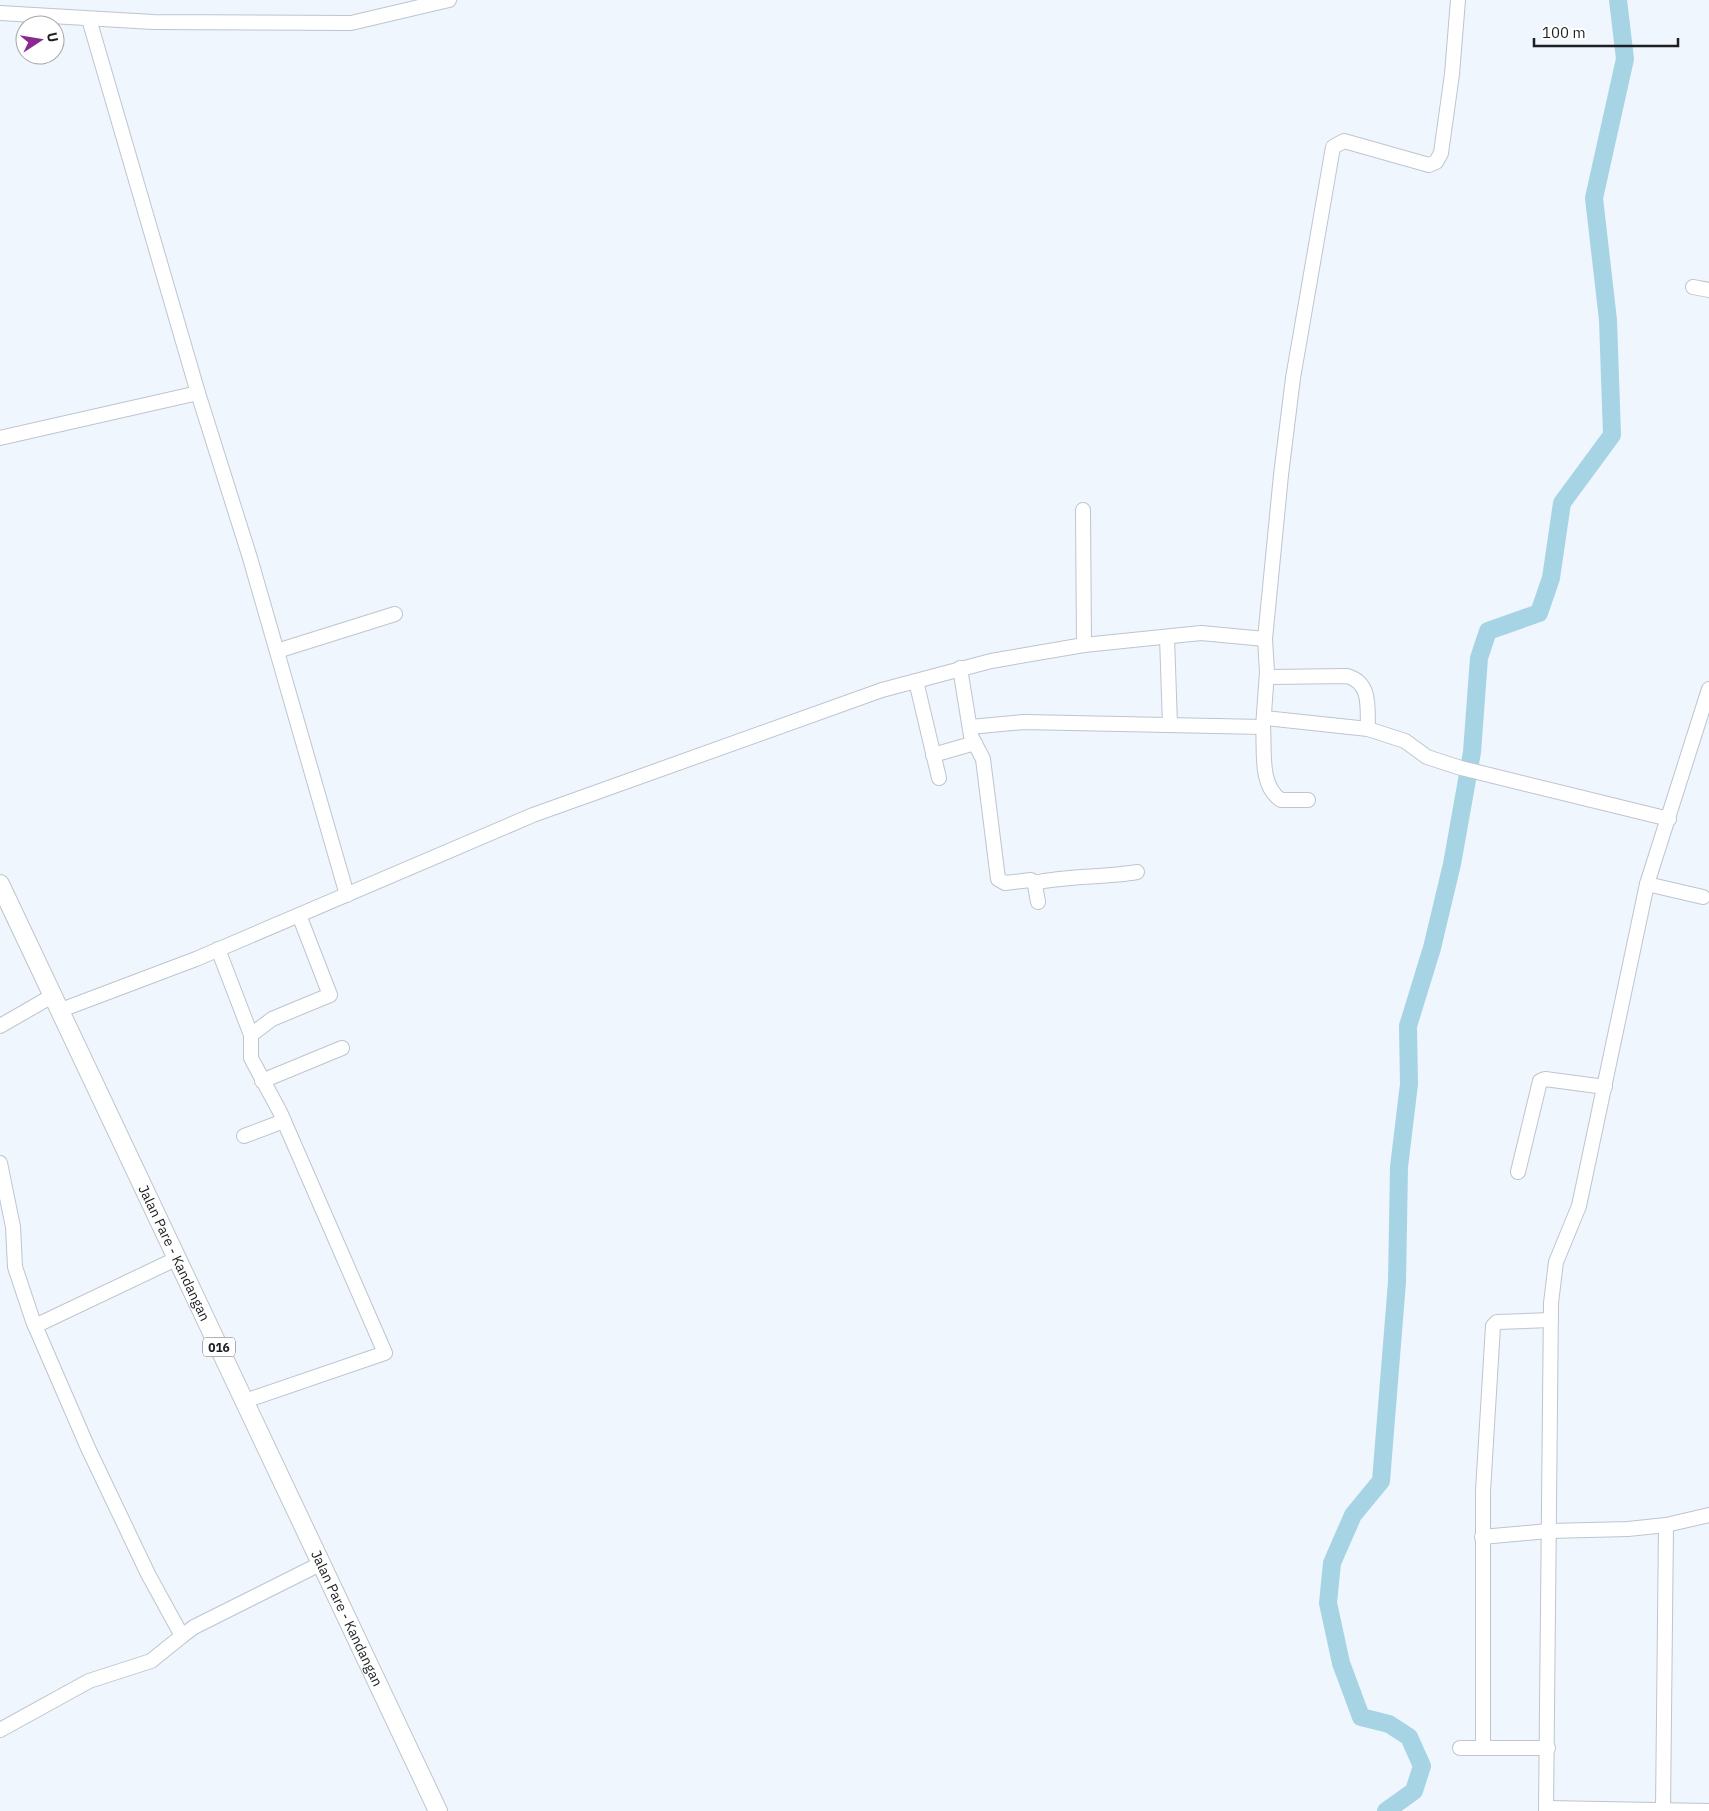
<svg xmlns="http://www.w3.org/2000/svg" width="1709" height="1811" viewBox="0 0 1709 1811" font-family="'IBM Plex Sans',sans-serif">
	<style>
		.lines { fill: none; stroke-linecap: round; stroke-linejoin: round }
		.river { stroke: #a7d4e4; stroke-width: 18 }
		.minor-casing { stroke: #bec5cc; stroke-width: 16 }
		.major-casing { stroke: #bec5cc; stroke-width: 20 }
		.minor { stroke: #fff; stroke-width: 14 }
		.major { stroke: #fff; stroke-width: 18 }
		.labels { text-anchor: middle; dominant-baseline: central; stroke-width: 4; stroke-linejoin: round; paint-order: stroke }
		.shield { fill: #fff; stroke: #616264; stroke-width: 1 }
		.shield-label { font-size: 12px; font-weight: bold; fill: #1d1f22 }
		.street-label { font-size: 14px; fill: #1d1f22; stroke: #fff }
	</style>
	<rect width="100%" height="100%" fill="#eff6fd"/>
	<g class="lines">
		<polyline class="river" points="1386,1811 1414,1791 1422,1766 1409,1737 1389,1724 1361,1717 1341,1663 1328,1603 1332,1563 1353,1515 1381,1481 1397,1282 1399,1167 1409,1084 1408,1026 1432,948 1452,864 1472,752 1479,658 1488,631 1539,613 1551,578 1562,503 1612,435 1608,320 1594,198 1625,59 1618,0"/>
		<g class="minor-casing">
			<g id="minor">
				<polyline points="0,13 153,22 351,23 449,0"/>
				<polyline points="89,19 198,393 250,558 347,895"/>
				<polyline points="1693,287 1709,290"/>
				<polyline points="0,438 198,393"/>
				<polyline points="1083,510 1084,645"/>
				<polyline points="1167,637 1170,725"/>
				<polyline points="277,651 395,614"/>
				<polyline points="960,668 971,736 983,759 998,879 1005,883 1031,880 1035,885 1038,902"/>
				<path d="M1267 677 1347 676C1372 683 1367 708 1368 729"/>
				<polyline points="916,681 939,778"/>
				<polyline points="1265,718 1368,729 1405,741 1427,757 1461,768 1669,819"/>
				<polyline points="970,727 1024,722 1263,727 1267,672 1265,639"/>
				<path d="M1263 727C1265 750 1259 786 1281 800H1308"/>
				<polyline points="933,755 975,743"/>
				<path d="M1034 883C1068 875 1103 878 1137 872"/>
				<polyline points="1647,884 1703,897"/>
				<polyline points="218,949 251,1035"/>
				<polyline points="61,1010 196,959 533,815 882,690 991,661 1084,645 1201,633 1265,639 1281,475 1293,378 1333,147 1344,141 1429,165 1436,162 1441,153 1452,74 1458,0"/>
				<polyline points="0,1026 54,995"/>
				<polyline points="262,1081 342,1048"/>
				<polyline points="244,1136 284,1121"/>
				<polyline points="0,1163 13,1227 15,1267 33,1321 88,1448 148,1574 182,1636 194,1627 322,1563"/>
				<polyline points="1518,1172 1540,1081 1545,1079 1605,1087"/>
				<polyline points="35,1326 178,1258"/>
				<polyline points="245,1401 385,1353 280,1112 251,1058 251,1035 272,1019 330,995 299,915"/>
				<polyline points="1482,1537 1548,1531 1628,1529 1666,1525 1709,1515"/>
				<polyline points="0,1730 89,1681 151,1661 182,1636"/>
				<polyline points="1460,1748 1548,1748"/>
				<polyline points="1483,1748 1483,1491 1493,1326 1497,1322 1551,1320"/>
				<polyline points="1547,1808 1709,1811"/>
				<polyline points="1663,1810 1666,1525"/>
				<polyline points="1546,1811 1551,1303 1556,1262 1579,1206 1647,884 1709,689"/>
			</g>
		</g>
		<g class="major-casing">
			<g id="major">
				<path id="s1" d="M0 884 438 1811"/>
			</g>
		</g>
		<use href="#minor" class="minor"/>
		<use href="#major" class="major"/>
	</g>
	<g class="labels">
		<rect class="shield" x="203" y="1337.5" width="32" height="19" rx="4"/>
		<g class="shield-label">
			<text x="219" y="1347">016</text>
		</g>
		<g class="street-label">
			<text stroke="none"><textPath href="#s1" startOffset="408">Jalan Pare - Kandangan</textPath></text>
			<text stroke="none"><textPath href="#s1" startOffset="812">Jalan Pare - Kandangan</textPath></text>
		</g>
	</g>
	<g transform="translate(40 40) rotate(78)"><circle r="24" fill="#ffffff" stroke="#a5a5a7"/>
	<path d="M0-4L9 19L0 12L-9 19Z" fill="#8b2991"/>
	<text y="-8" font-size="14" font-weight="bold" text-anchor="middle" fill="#1d1f22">U</text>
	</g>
	<path d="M1534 38v8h144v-8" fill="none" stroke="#1d1f22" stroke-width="2.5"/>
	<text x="1542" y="38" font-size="15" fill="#1d1f22" stroke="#ffffff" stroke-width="4" paint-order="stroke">100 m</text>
</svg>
